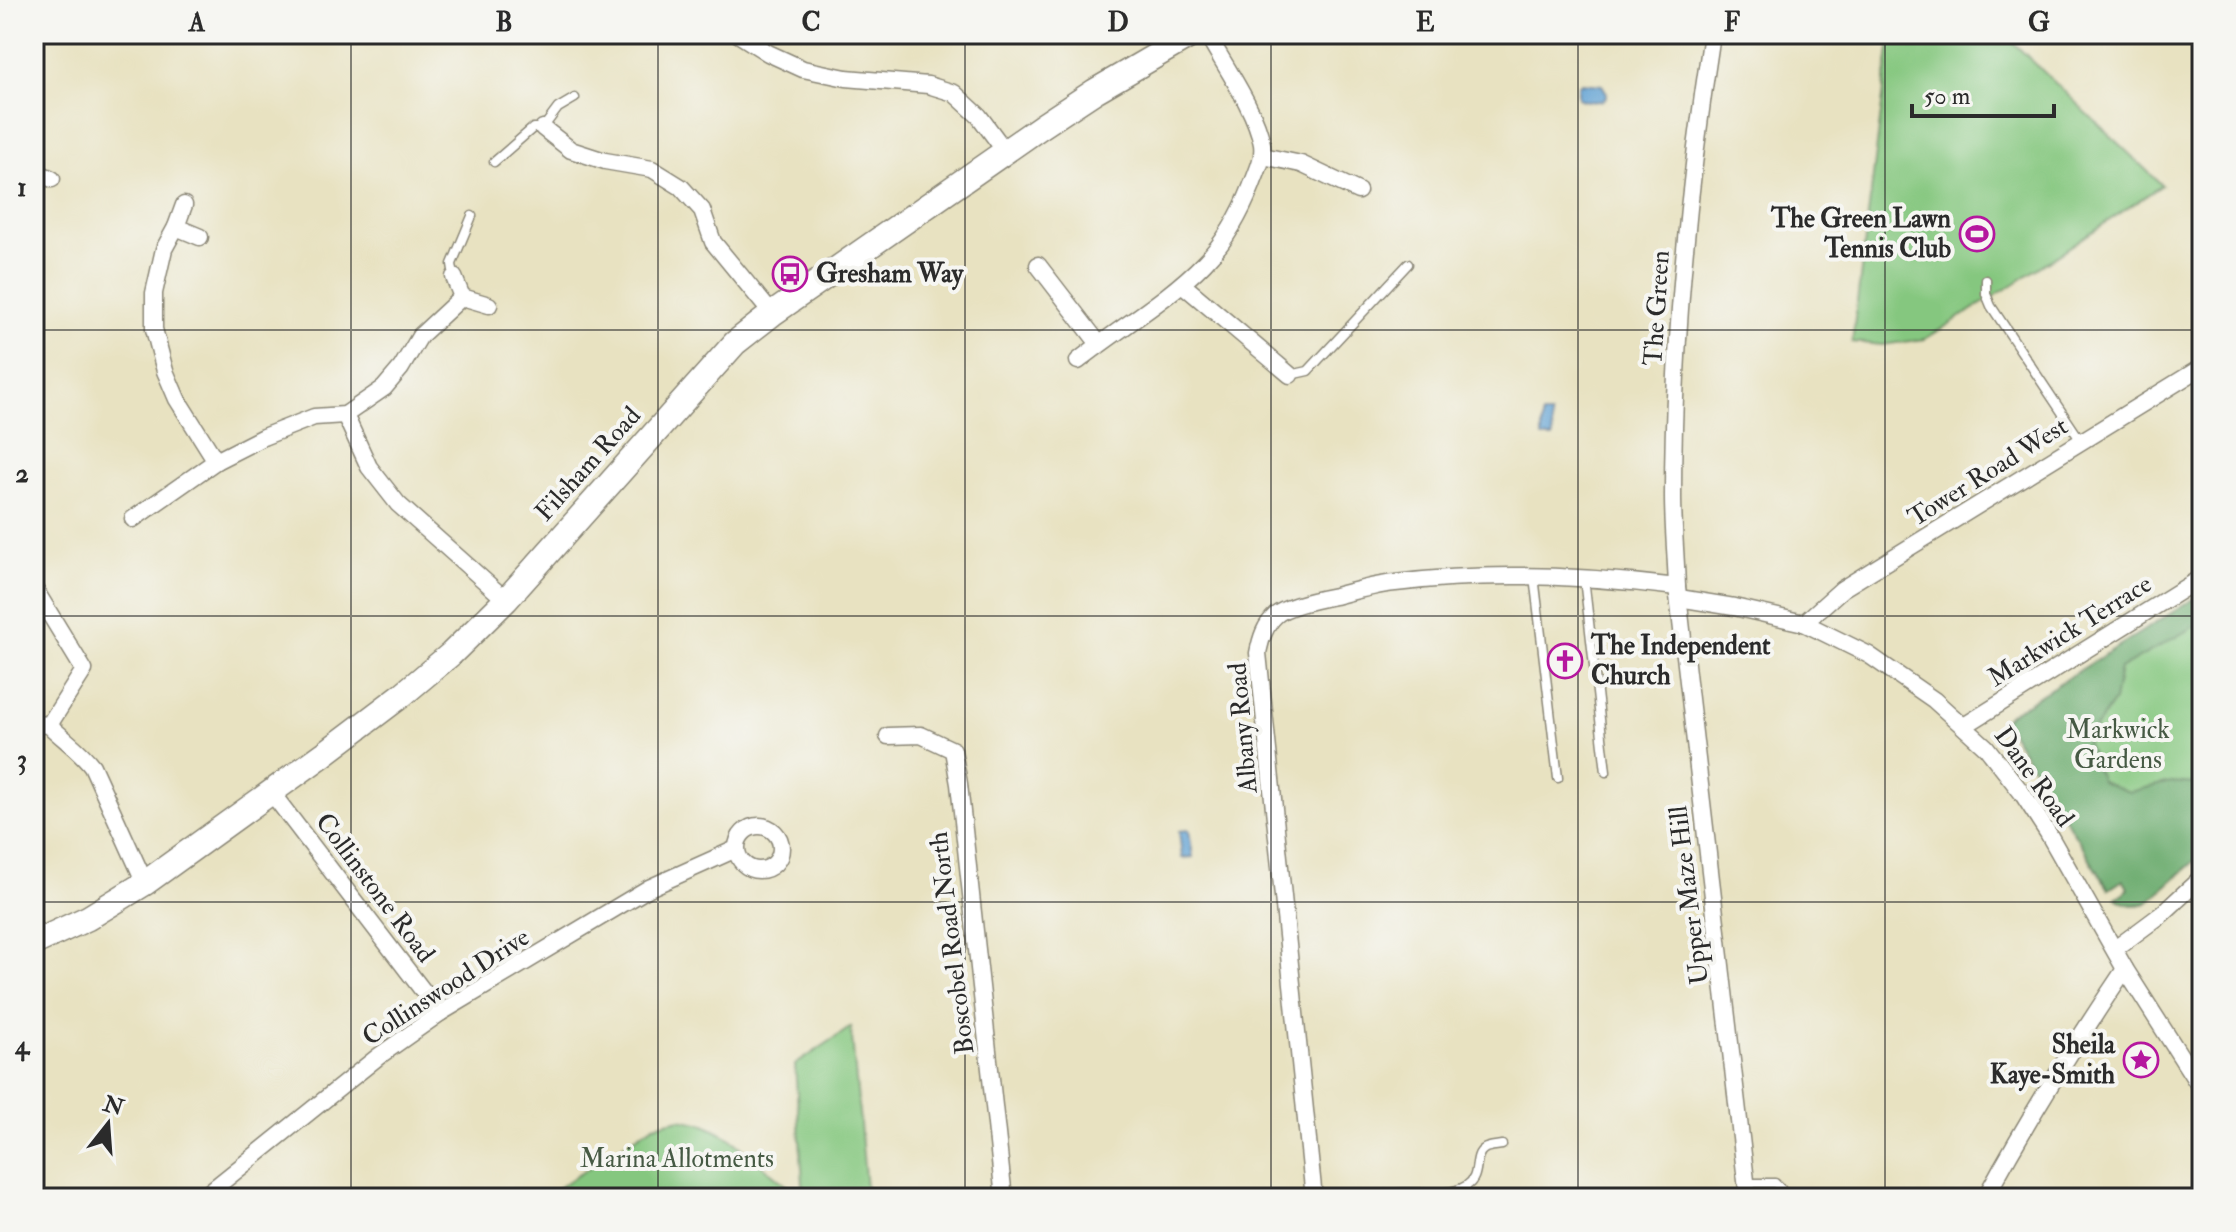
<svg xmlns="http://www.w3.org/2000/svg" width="2236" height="1232" viewBox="0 0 2236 1232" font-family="'IM FELL Double Pica',serif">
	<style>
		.green { fill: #85c77f; stroke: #587955; stroke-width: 2 }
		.forest { fill: #6cac6e; stroke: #4c6c4c; stroke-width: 2 }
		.water { fill: #61a1d3; stroke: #46667f; stroke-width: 2 }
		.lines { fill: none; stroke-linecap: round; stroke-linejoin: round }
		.lane-casing { stroke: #8a8676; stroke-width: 11 }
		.street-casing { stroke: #8a8676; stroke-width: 19 }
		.secondary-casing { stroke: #8a8676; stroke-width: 27 }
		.lane { stroke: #fff; stroke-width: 8 }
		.street { stroke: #fff; stroke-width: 16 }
		.secondary { stroke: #fff; stroke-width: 24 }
		.grid { fill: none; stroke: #2b2b2b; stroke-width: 2; stroke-opacity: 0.55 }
		.labels { text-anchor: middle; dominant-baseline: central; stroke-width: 8; stroke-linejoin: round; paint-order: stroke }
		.poi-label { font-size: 26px; font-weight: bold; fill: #2b2b2b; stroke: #f6f6f2; text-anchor: end }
		.street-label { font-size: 26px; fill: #2b2b2b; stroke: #f6f6f2 }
		.park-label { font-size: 26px; fill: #465a44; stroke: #f6f6f2 }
		.neatline { fill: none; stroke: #2b2b2b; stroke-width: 3 }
		.grid-label { font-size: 26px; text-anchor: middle; font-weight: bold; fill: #2b2b2b }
	</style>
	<rect width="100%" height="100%" fill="#f6f6f2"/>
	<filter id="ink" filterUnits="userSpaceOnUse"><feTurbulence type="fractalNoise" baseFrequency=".0125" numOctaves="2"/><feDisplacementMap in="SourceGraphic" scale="16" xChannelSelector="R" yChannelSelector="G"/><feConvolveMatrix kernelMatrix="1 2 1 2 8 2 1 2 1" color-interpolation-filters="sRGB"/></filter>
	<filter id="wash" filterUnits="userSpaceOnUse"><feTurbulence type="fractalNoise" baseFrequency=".006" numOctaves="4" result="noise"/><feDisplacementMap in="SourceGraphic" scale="32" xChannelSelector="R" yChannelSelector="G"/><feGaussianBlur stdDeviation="1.8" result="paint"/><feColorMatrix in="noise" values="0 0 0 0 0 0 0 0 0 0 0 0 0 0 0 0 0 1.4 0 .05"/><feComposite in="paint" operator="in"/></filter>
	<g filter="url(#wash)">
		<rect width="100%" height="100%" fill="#e8e2c1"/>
		<g class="green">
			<polygon points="1891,34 2004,34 2162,185 2014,284 1925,339 1882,345 1852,342"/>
			<path d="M2202 594V854L2147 903C2134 906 2127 906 2116 898L2129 889 2123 880 2109 889 2004 721 2007 716Z"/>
			<polygon points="851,1027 867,1198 804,1198 795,1065"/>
			<polygon points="680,1119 703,1124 730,1138 801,1198 543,1198 654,1125"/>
		</g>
		<path class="forest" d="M2202 594V622L2120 669 2114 701 2086 741 2101 781 2129 792 2170 782 2196 784 2202 775V854L2147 903C2134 906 2127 906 2116 898L2129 889 2123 880 2109 889 2004 721 2007 716Z"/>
		<g class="water">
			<path d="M1582 83 1602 85 1607 93 1605 99C1598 103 1585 102 1578 98V86Z"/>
			<polygon points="1542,415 1551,415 1553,438 1542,438"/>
			<polygon points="1189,830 1193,857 1182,858 1179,831"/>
		</g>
	</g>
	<g filter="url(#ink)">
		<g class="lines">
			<g class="lane-casing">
				<g id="lane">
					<polyline points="494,162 533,128 543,128 558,108 575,98"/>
					<polyline points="454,277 452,264 472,216"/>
					<polyline points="1986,280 1986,294 1991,306 2081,441"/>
					<polyline points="1290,375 1308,371 1408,264"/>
					<polyline points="1534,576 1558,778"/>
					<polyline points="1584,578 1606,772"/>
					<polyline points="1747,1183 1775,1183 1785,1193 1786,1198"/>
					<path d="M1347 1198C1366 1196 1385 1194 1404 1193 1424 1192 1448 1197 1466 1186 1482 1177 1472 1156 1484 1149 1488 1146 1497 1146 1502 1145"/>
				</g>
			</g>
			<g class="street-casing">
				<g id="street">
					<polyline points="738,34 768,53 803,69 846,78 928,85 954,93 979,116 1005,151"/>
					<path d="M1712 34C1688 187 1673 341 1673 496 1673 526 1676 557 1677 587L1748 1198"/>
					<polyline points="543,128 571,150 605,161 652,169 681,187 702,210 713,242 772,314"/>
					<polyline points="1263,156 1301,164 1358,191"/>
					<polyline points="34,171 52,179"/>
					<polyline points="184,205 176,227 164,249 154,293 154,329 165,371 177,399 216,461"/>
					<polyline points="176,227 200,237"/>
					<polyline points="1038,265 1099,344"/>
					<polyline points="454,277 462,297"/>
					<polyline points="1182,284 1290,375"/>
					<path d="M1078 361C1119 328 1167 301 1204 263 1225 242 1241 213 1252 185 1257 171 1264 159 1262 144 1256 110 1224 65 1207 34"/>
					<polyline points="345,415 369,467 398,504 506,600"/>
					<polyline points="133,519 216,461 263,437 314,417 345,415 384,388 401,368 420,336 462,297 489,305"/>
					<polyline points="34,588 84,670 49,725"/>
					<polyline points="1679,598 1734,607 1804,623 1869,655 1934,700 1986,747 2022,793 2048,833 2125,969 2202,1090"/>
					<polyline points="1804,623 1842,589 2202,367"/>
					<path d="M34 724 49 725C63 739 80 750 92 766L145 883"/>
					<polyline points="1964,726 2202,577"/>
					<polyline points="888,736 921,735 953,750 959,784 1004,1198"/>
					<polyline points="271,792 440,1013"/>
					<circle cx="759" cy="848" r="22"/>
					<polyline points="2115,949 2162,914 2202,877"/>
					<polyline points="202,1198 379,1056 440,1013 649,888 736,849"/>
					<path d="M1314 1198 1258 653C1261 638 1265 625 1276 615 1288 605 1319 599 1335 596 1354 591 1375 585 1395 583 1489 571 1583 575 1677 587"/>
					<path d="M1985 1198C2028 1119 2075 1043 2125 969"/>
				</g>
			</g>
			<g class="secondary-casing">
				<polyline id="secondary" points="34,943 88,918 145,883 324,754 402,695 451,654 506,600 735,343 772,314 1042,126 1095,91 1193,34"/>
			</g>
			<use href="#lane" class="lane"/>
			<use href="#street" class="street"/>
			<use href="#secondary" class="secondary"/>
		</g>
	</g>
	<path class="grid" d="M351 34V1198M658 34V1198M965 34V1198M1271 34V1198M1578 34V1198M1885 34V1198M34 330H2202M34 616H2202M34 902H2202"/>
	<defs>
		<g id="stadium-ring" transform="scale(1.8)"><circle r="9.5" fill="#f6f6f2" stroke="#b5179e" stroke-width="1.5"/><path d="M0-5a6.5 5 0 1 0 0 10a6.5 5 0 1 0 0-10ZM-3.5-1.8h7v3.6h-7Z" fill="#b5179e"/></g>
		<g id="bus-ring" transform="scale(1.8)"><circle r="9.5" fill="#f6f6f2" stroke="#b5179e" stroke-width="1.5"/><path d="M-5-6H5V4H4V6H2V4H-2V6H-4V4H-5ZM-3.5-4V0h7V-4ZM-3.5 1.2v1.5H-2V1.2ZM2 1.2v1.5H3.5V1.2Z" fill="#b5179e"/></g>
		<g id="church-ring" transform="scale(1.8)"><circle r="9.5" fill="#f6f6f2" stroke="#b5179e" stroke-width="1.5"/><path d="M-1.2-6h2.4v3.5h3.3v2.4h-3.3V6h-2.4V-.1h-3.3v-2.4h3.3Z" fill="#b5179e"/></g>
		<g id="sight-ring" transform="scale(1.8)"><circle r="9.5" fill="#f6f6f2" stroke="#b5179e" stroke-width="1.5"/><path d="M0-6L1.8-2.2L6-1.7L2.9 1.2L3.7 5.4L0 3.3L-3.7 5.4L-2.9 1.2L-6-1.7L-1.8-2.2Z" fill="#b5179e"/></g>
	</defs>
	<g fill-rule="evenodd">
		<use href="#stadium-ring" x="1977" y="234"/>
		<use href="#bus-ring" x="790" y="274"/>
		<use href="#church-ring" x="1565" y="661"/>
		<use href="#sight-ring" x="2141" y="1060"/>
	</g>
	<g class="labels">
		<g class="poi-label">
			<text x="1951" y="219">The Green Lawn<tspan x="1951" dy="30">Tennis Club</tspan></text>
			<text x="816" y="274" text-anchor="start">Gresham Way</text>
			<text x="1591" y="646" text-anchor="start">The Independent<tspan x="1591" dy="30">Church</tspan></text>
			<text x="2115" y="1045">Sheila<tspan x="2115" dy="30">Kaye-Smith</tspan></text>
		</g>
		<g class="street-label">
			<text transform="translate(1657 308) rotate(-86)">The Green</text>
			<text transform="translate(588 464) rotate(-48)">Filsham Road</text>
			<text transform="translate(1988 472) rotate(-32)">Tower Road West</text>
			<text transform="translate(2070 631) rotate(-32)">Markwick Terrace</text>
			<text transform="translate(1243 728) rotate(-95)">Albany Road</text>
			<text transform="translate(2034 777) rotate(54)">Dane Road</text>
			<text transform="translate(375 888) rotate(53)">Collinstone Road</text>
			<text transform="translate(1689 895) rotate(-97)">Upper Maze Hill</text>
			<text transform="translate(952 943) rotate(-97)">Boscobel Road North</text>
			<text transform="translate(446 987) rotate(-33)">Collinswood Drive</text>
		</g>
		<g class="park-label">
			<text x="2118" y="730">Markwick<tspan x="2118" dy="30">Gardens</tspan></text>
			<text x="677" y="1159">Marina Allotments</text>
		</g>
	</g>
	<rect width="2236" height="1232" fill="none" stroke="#f6f6f2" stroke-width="88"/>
	<g transform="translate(108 1124) rotate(17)" stroke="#f6f6f2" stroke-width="6" paint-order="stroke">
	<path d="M0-6L14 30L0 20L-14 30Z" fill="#2b2b2b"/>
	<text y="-12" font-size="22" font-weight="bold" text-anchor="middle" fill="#2b2b2b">N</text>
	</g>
	<path d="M1912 104v12h142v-12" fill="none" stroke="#2b2b2b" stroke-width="4"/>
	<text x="1924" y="104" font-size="24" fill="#2b2b2b" stroke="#f6f6f2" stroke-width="6" paint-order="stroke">50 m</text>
	<rect x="44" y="44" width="2148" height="1144" class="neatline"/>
	<g class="grid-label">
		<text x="197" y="31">A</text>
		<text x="504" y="31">B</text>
		<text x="811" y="31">C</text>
		<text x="1118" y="31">D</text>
		<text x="1425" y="31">E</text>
		<text x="1732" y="31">F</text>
		<text x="2039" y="31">G</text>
		<text x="22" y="196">1</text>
		<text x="22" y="482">2</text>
		<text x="22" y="768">3</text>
		<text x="22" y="1054">4</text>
	</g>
</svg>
